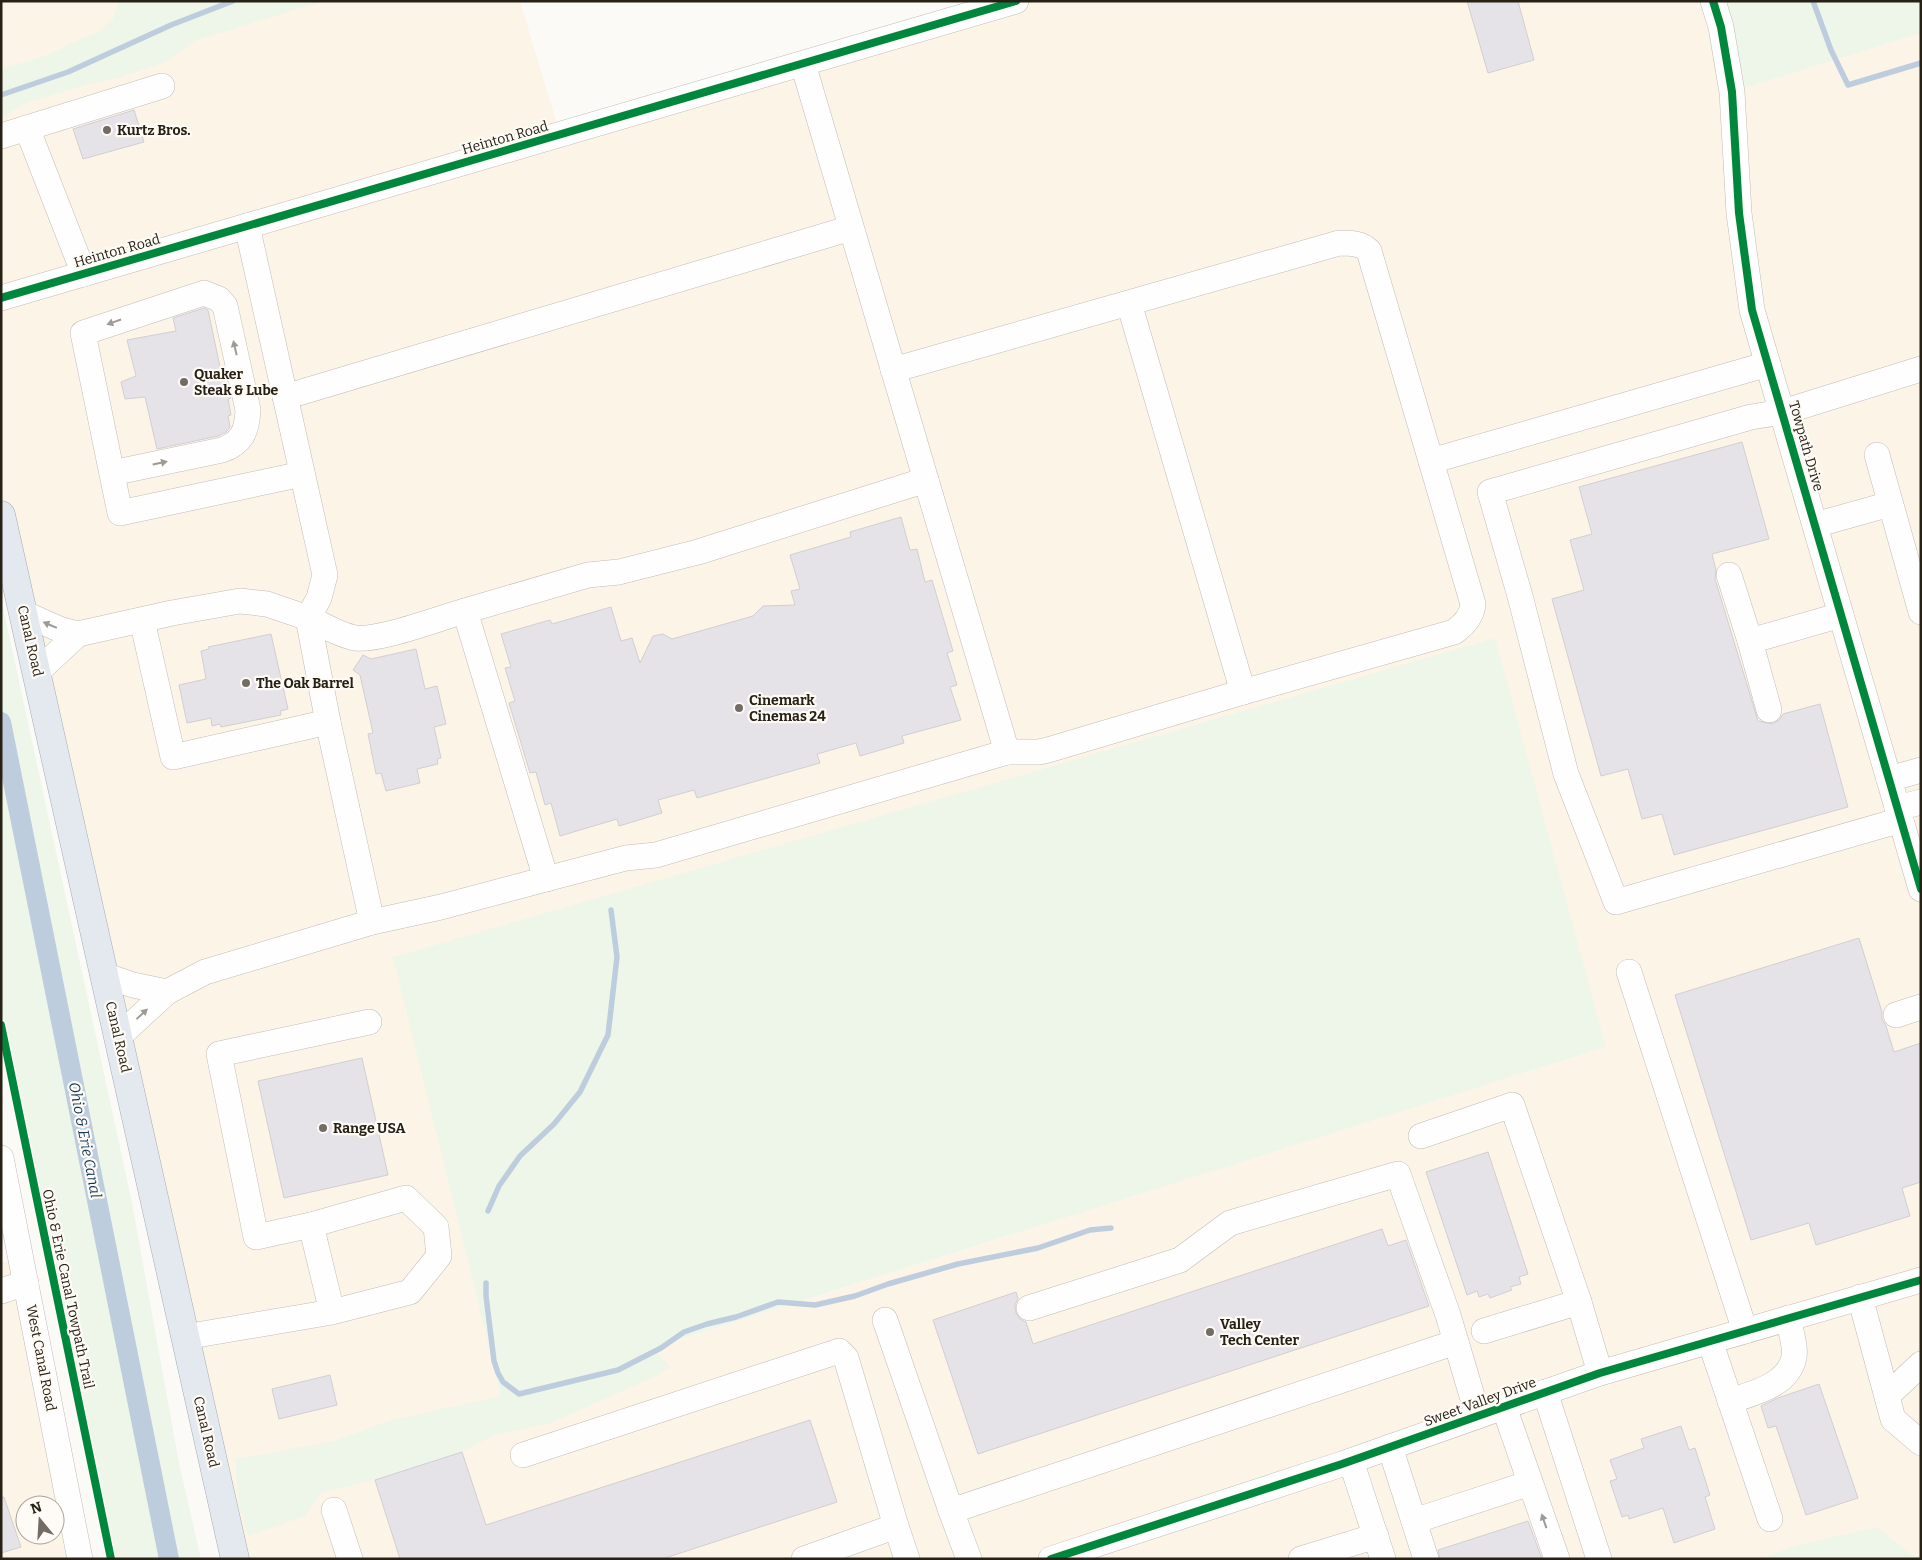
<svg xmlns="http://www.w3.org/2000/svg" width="1922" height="1560" viewBox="0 0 1922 1560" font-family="Bitter,serif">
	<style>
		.built { fill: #fdf4e8; fill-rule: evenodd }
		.green { fill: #edf6e9 }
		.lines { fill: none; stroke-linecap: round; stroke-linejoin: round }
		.stream { stroke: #becddd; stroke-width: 5.5 }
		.canal { stroke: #becddd; stroke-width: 20 }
		.building { fill: #e5e3e7; stroke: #d1cfd3 }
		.minor-casing { stroke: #c0bcb6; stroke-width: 26 }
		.major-casing { stroke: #a3adb6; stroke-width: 29 }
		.minor { stroke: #fffefe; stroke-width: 25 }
		.major { stroke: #e3e9ee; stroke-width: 28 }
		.cycleway-casing { stroke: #fefaf5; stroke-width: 11 }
		.cycleway { stroke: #00873e; stroke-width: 8 }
		.oneway { fill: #9e9a95 }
		.poi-dot { fill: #726c64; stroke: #fefaf5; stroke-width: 2 }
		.labels { text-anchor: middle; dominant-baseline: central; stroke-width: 4.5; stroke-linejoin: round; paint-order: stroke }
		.poi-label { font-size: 14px; font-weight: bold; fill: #272015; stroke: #fefaf5; text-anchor: start }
		.street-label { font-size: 14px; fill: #272015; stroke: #fefaf5 }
		.water-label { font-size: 15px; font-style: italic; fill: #14385a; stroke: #fefaf5 }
	</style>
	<rect width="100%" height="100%" fill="#fcfaf7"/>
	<g class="built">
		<path d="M1 1H100L101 4 110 1H520L560 134 1016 1H1713L1732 92 1921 33V1559H235L1 515ZM394 957 1606 1047 501 1396Z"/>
		<path d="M19 1257 78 1559H1V1263ZM25 1505H55V1535H25Z"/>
	</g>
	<g class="green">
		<polygon points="119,1 324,1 194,41 166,62 122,77 87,85 26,103 1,118 1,69 48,55 73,42 98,32 113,19"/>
		<polygon points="1713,1 1921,1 1921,33 1732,92"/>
		<polygon points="1,598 132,1203 179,1463 201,1559 109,1559 1,1013"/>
		<polygon points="1495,638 1606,1047 652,1348 671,1367 652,1378 551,1423 492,1436 462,1452 385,1477 321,1493 305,1516 248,1536 239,1505 235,1459 334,1441 391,1420 501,1396 393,957"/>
		<polygon points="1877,1527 1913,1556 1921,1556 1921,1559 1760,1559 1798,1545"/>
	</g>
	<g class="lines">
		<g class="stream">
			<polyline points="1813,1 1831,50 1848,85 1921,63"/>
			<polyline points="1,95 68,72 171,25 233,1"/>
			<polyline points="488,1211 499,1186 520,1156 554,1124 580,1092 608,1035 617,957 611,910"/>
			<polyline points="486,1283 486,1296 494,1361 498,1373 503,1382 519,1394 618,1370 661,1348 684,1332 707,1324 736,1317 778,1302 815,1305 855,1296 888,1284 958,1264 1038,1248 1090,1230 1111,1228"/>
		</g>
		<polyline class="canal" points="1,722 169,1559"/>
	</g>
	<g class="building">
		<polygon points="1467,1 1518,1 1534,60 1488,73"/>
		<polygon points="134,110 144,142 83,159 73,129"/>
		<polygon points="204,308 208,310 223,381 227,380 231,398 228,399 231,415 228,416 230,427 226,432 218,436 157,449 145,397 125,399 121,382 136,376 127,340 176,331 173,318"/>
		<polygon points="1742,442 1769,539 1712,554 1716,570 1715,579 1758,721 1772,724 1779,720 1783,714 1820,704 1848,807 1674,855 1662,814 1642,819 1628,769 1601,776 1552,599 1584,590 1570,540 1592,534 1579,487"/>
		<polygon points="901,517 910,550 917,549 925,582 932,580 953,651 947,653 957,685 950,687 961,720 902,736 904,743 860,756 856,743 817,754 820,763 697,798 694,790 658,800 662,813 619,826 617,819 560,836 551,803 545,805 536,772 530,773 509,703 515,701 505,668 511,667 501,634 550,620 552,624 611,607 621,641 632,638 640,663 653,636 663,634 672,639 753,616 763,606 795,605 791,591 800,589 790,555 851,537 850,532"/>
		<polygon points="271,634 288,709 280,711 281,715 221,727 220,724 212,726 211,718 187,723 179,685 206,679 201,651 209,649 208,647"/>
		<polygon points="416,649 425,689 437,686 446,724 434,727 441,758 437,759 438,764 417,769 420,783 386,791 381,773 376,774 368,734 373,733 360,675 353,670 363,655 371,659"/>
		<polygon points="1859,938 1882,1012 1882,1019 1886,1026 1894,1052 1921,1043 1921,1182 1902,1188 1910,1216 1816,1245 1809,1223 1751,1240 1675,995"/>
		<polygon points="362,1058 388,1175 284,1198 258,1081"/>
		<polygon points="1488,1152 1528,1274 1519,1277 1521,1284 1510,1287 1512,1290 1490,1298 1488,1294 1479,1297 1477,1291 1467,1295 1426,1172"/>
		<polygon points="1382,1229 1388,1246 1406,1240 1429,1306 978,1454 933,1320 1016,1292 1018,1298 1015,1305 1016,1313 1020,1319 1026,1322 1033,1344"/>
		<polygon points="330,1375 337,1405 279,1419 272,1389"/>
		<polygon points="1819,1384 1858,1498 1806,1515 1776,1426 1768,1428 1761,1406 1778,1398"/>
		<polygon points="810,1420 837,1502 662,1559 400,1559 375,1480 462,1452 486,1525"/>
		<polygon points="1681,1426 1689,1450 1695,1448 1710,1495 1705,1497 1715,1529 1674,1543 1663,1508 1629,1519 1628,1515 1622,1517 1610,1481 1617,1479 1610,1460 1644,1448 1641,1439"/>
		<polygon points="1,1497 4,1497 21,1547 1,1553"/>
		<polygon points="1528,1521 1542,1559 1440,1559 1438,1550"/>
	</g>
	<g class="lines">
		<g class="minor-casing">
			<g id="minor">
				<polyline points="1713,1 1721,27 1732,92 1739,213 1752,310 1921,889"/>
				<polyline points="27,128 84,274"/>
				<polyline points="1,136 162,86"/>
				<polyline points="1,298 1016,1"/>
				<path d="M1129 303 1243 692 1454 632C1464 625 1472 617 1473 604L1431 461"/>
				<path d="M893 370 1339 243C1351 243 1361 243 1369 251L1431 461 1768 364"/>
				<polyline points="285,397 851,228"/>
				<polyline points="1877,455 1921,612"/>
				<path d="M112 473 222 450C242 443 247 431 248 410L225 306 219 299 204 293 83 333 120 513 302 474"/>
				<polyline points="926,480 1007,752 1039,752 1048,750 1243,692"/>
				<polyline points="1815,525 1890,504"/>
				<polyline points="1729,575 1750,641 1841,615"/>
				<polyline points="465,611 588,575 619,572 698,552 926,480 803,64"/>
				<polyline points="23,613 59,629 78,634 172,613 240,601 267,604 308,618 319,598 325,575 247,226"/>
				<path d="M308 618C323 625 339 635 355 638 380 641 439 618 465 611L546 879 441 907 372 922"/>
				<polyline points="142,620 173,757 328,722 308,618"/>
				<polyline points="1750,641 1769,710"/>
				<polyline points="37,672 78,634"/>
				<polyline points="1889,779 1921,770"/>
				<polyline points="1897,808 1921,802"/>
				<polyline points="1901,820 1616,902 1566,774 1520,596 1490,492 1751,417 1783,412 1921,369"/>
				<polyline points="546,879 626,858 656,855 1007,752"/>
				<polyline points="1629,972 1745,1331"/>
				<polyline points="104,975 133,985 167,992"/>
				<polyline points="1896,1015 1921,1007"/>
				<polyline points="118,1037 167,992 205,972 372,922 328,722"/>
				<polyline points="1421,1136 1512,1105 1579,1302 1600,1373"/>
				<polyline points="1,1158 80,1559"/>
				<polyline points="311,1225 256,1237 219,1054 369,1022"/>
				<polyline points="1,1291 26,1283"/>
				<polyline points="1860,1297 1893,1419 1921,1443"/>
				<polyline points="1029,1308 1180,1260 1230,1223 1398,1174 1448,1315 1478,1416"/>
				<polyline points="885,1320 951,1511 1456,1342"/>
				<polyline points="1484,1331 1579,1302"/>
				<polyline points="185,1337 332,1312 311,1225 406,1198 436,1227 439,1256 410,1292 332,1312"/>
				<polyline points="1710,1341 1770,1519"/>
				<polyline points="1545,1392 1599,1559"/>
				<polyline points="1887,1396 1921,1364"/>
				<path d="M1730 1401C1754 1393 1789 1385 1794 1357 1796 1346 1790 1329 1788 1318"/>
				<polyline points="1504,1407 1557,1559"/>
				<polyline points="1390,1447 1426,1559"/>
				<polyline points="523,1455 839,1351 846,1358 896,1526 804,1559"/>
				<polyline points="1351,1461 1383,1559"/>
				<polyline points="334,1510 350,1559"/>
				<polyline points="951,1511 969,1559"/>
				<polyline points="1414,1521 1530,1483"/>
				<polyline points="896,1526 907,1559"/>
				<polyline points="1051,1559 1342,1464 1600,1373 1921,1280"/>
				<polyline points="1301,1559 1376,1536"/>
			</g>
		</g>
		<g class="major-casing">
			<polyline id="major" points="1,515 235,1559"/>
		</g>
		<use href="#minor" class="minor"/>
		<use href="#major" class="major"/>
		<g class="cycleway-casing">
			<g id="cycleway">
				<polyline points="1713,1 1721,27 1732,92 1739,213 1752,310 1921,889"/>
				<polyline points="1,298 1016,1"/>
				<polyline points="1,1025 111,1559"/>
				<polyline points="1051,1559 1342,1464 1600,1373 1921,1280"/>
			</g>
		</g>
		<use href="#cycleway" class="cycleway"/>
	</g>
	<defs><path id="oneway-solid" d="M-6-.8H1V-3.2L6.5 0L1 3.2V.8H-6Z" transform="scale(1.25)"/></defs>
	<g class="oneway">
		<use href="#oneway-solid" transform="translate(114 322) rotate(161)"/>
		<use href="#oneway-solid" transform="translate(235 348) rotate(-103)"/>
		<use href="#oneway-solid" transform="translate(160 463) rotate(-12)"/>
		<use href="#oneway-solid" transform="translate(50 625) rotate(-157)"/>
		<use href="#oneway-solid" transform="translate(142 1014) rotate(-43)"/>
		<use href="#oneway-solid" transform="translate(1544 1521) rotate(-109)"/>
	</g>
	<g class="poi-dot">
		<circle cx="107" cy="130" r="5"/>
		<circle cx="184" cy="382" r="5"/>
		<circle cx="246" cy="683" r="5"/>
		<circle cx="739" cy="708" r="5"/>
		<circle cx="323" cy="1128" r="5"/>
		<circle cx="1210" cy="1332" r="5"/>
	</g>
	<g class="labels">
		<g class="poi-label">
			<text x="117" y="130">Kurtz Bros.</text>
			<text x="194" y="374">Quaker<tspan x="194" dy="16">Steak &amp; Lube</tspan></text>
			<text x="256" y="683">The Oak Barrel</text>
			<text x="749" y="700">Cinemark<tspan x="749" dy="16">Cinemas 24</tspan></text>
			<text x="333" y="1128">Range USA</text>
			<text x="1220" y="1324">Valley<tspan x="1220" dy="16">Tech Center</tspan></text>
		</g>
		<g class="street-label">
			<text transform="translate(505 138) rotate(-16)">Heinton Road</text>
			<text transform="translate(117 251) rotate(-16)">Heinton Road</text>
			<text transform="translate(1806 446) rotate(74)">Towpath Drive</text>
			<text transform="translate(30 641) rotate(77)">Canal Road</text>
			<text transform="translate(118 1037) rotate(77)">Canal Road</text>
			<text transform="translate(68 1289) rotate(78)">Ohio &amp; Erie Canal Towpath Trail</text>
			<text transform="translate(41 1358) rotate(79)">West Canal Road</text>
			<text transform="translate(1480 1402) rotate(-20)">Sweet Valley Drive</text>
			<text transform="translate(206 1432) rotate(77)">Canal Road</text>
		</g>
		<g class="water-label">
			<text transform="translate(85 1140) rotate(79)">Ohio &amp; Erie Canal</text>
		</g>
	</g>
	<rect width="1922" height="1560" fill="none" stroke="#272015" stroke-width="5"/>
	<g transform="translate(40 1520) rotate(342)"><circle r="24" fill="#fefaf5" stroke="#a8a39b"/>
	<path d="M0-4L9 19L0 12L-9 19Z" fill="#726c64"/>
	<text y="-8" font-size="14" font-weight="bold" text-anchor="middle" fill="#272015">N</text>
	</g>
</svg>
